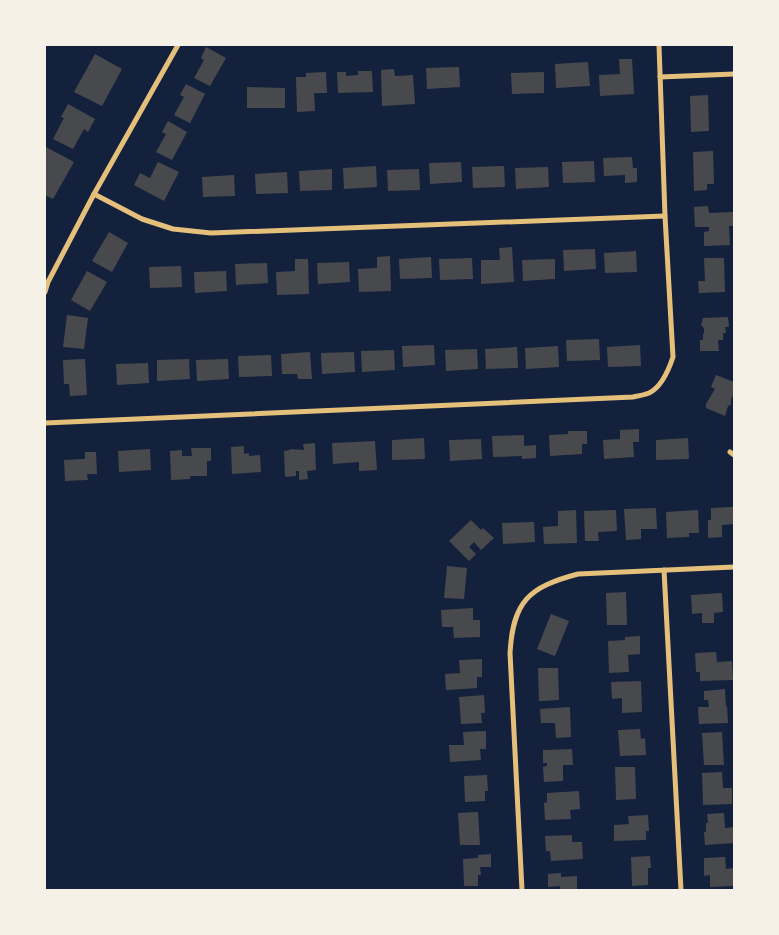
<svg xmlns="http://www.w3.org/2000/svg" width="779" height="935" viewBox="0 0 779 935" font-family="'Libre Baskerville',serif">
	<style>
		.building { fill: #48494c }
		.lines { fill: none; stroke-linecap: round; stroke-linejoin: round }
		.minor { stroke: #e5c07b; stroke-width: 5 }
	</style>
	<rect width="100%" height="100%" fill="#14213d"/>
	<g class="building">
		<polygon points="206,47 226,58 210,86 194,78 204,60 201,58"/>
		<polygon points="95,54 122,69 102,106 74,92"/>
		<polygon points="619,59 632,59 634,94 600,96 599,75 620,74"/>
		<polygon points="588,62 590,86 556,88 555,64"/>
		<polygon points="459,67 460,87 427,89 426,68"/>
		<polygon points="394,69 395,76 413,75 415,104 382,106 381,70"/>
		<polygon points="358,71 372,71 373,92 338,93 337,72 346,72 346,76 358,75"/>
		<polygon points="326,72 327,93 314,93 315,111 297,112 296,77 306,77 306,73"/>
		<polygon points="544,72 544,93 512,94 511,73"/>
		<polygon points="186,84 205,94 190,123 174,115 184,97 180,95"/>
		<polygon points="247,87 285,88 285,108 247,108"/>
		<polygon points="708,95 709,131 691,132 690,96"/>
		<polygon points="68,104 95,119 88,132 84,129 73,149 53,139 64,118 61,117"/>
		<polygon points="168,121 187,132 172,160 156,152 166,134 162,132"/>
		<polygon points="46,147 74,162 53,199 45,195 45,149"/>
		<polygon points="713,151 714,184 707,184 707,190 694,191 693,152"/>
		<polygon points="632,157 633,168 637,168 637,182 625,183 625,175 604,176 603,158"/>
		<polygon points="594,161 595,182 563,183 562,162"/>
		<polygon points="158,162 179,172 164,201 134,185 140,173 150,178"/>
		<polygon points="461,162 462,182 430,184 429,163"/>
		<polygon points="376,166 377,187 344,189 343,168"/>
		<polygon points="504,166 505,187 473,188 472,167"/>
		<polygon points="548,167 549,187 516,189 515,168"/>
		<polygon points="332,169 332,190 300,191 299,171"/>
		<polygon points="419,169 420,190 388,191 387,170"/>
		<polygon points="287,172 288,193 256,194 255,174"/>
		<polygon points="234,175 235,196 203,197 202,177"/>
		<polygon points="708,206 709,213 734,212 734,226 729,226 730,245 704,246 704,232 709,231 709,227 695,227 694,207"/>
		<polygon points="109,232 128,243 112,272 92,261"/>
		<polygon points="512,247 514,282 481,284 481,260 500,260 499,248"/>
		<polygon points="595,249 596,269 564,271 563,250"/>
		<polygon points="636,251 637,272 605,273 604,253"/>
		<polygon points="390,256 391,291 359,292 358,269 377,268 377,257"/>
		<polygon points="431,257 432,278 400,279 399,259"/>
		<polygon points="472,258 473,279 440,280 439,259"/>
		<polygon points="704,258 724,258 725,292 699,293 698,281 705,281"/>
		<polygon points="295,259 308,259 309,294 277,295 276,272 295,271"/>
		<polygon points="555,259 555,279 523,281 522,260"/>
		<polygon points="349,262 350,282 318,284 317,263"/>
		<polygon points="267,263 268,283 236,285 235,264"/>
		<polygon points="181,266 182,287 150,288 149,267"/>
		<polygon points="87,271 107,282 90,311 71,300"/>
		<polygon points="226,271 227,291 195,293 194,272"/>
		<polygon points="67,315 88,318 84,349 63,347"/>
		<polygon points="728,317 729,327 725,327 726,333 723,333 723,340 718,340 719,351 700,351 700,340 703,340 703,334 704,333 704,328 701,325 703,318"/>
		<polygon points="599,339 600,360 567,361 566,340"/>
		<polygon points="434,345 435,365 403,367 402,346"/>
		<polygon points="640,345 641,366 608,367 607,347"/>
		<polygon points="558,346 559,367 526,369 525,348"/>
		<polygon points="517,347 518,368 486,369 485,349"/>
		<polygon points="477,349 478,369 446,371 445,350"/>
		<polygon points="394,350 395,370 362,372 361,351"/>
		<polygon points="310,352 312,379 298,379 297,374 282,374 281,354"/>
		<polygon points="354,352 355,372 322,374 321,353"/>
		<polygon points="271,355 272,376 239,377 238,356"/>
		<polygon points="85,359 87,395 70,396 69,384 64,384 63,360"/>
		<polygon points="189,359 190,379 157,381 157,360"/>
		<polygon points="228,359 229,379 197,381 196,360"/>
		<polygon points="148,363 149,383 117,385 116,364"/>
		<polygon points="716,375 734,382 734,392 731,400 731,405 728,406 725,416 706,408 706,404 715,389 711,387"/>
		<polygon points="639,429 639,442 633,442 634,457 604,459 603,440 620,439 620,430"/>
		<polygon points="568,431 587,431 587,444 582,444 582,454 550,456 549,435 568,434"/>
		<polygon points="524,435 524,446 536,445 536,458 522,459 522,456 493,457 492,436"/>
		<polygon points="424,438 425,459 392,460 392,440"/>
		<polygon points="688,438 689,459 656,460 656,440"/>
		<polygon points="481,439 482,459 450,461 449,440"/>
		<polygon points="375,441 377,470 359,471 359,462 333,464 332,443"/>
		<polygon points="315,443 316,470 307,471 308,479 299,480 299,471 296,471 296,476 285,477 284,451 290,450 290,449 304,450 303,444"/>
		<polygon points="244,446 244,454 249,453 249,456 260,455 261,472 232,474 231,447"/>
		<polygon points="191,448 211,448 211,461 207,461 207,476 190,476 190,479 171,480 170,451 182,450 182,456 192,456"/>
		<polygon points="150,449 151,470 119,472 118,451"/>
		<polygon points="85,452 96,452 97,474 87,474 88,480 65,481 64,460 85,459"/>
		<polygon points="734,507 734,524 722,525 722,537 708,538 708,520 711,520 711,508"/>
		<polygon points="656,508 657,529 641,529 641,539 626,540 624,509"/>
		<polygon points="576,510 577,543 544,544 543,527 558,526 558,511"/>
		<polygon points="616,510 617,531 598,532 599,541 585,541 584,511"/>
		<polygon points="698,510 699,533 689,533 689,537 667,538 666,512"/>
		<polygon points="471,520 481,530 483,528 494,538 481,550 474,542 469,547 476,554 469,561 449,541"/>
		<polygon points="534,522 535,542 503,544 502,523"/>
		<polygon points="447,566 467,568 464,599 444,598"/>
		<polygon points="626,592 627,625 607,625 606,593"/>
		<polygon points="722,593 723,612 714,613 714,623 702,623 702,613 692,614 691,595"/>
		<polygon points="473,608 473,620 480,620 480,637 454,638 453,627 442,627 441,610"/>
		<polygon points="551,614 569,621 555,656 537,649"/>
		<polygon points="640,636 640,654 628,655 629,672 609,673 608,641 625,640 625,637"/>
		<polygon points="716,652 717,662 732,661 733,680 700,681 700,672 696,672 695,653"/>
		<polygon points="482,659 482,677 477,677 477,688 446,690 445,674 460,673 459,660"/>
		<polygon points="538,668 558,668 559,700 539,701"/>
		<polygon points="641,681 642,712 622,713 622,698 612,699 611,682"/>
		<polygon points="725,689 726,706 727,706 728,723 699,724 698,707 709,707 708,700 704,700 704,691"/>
		<polygon points="484,695 485,713 481,713 482,723 461,724 459,697"/>
		<polygon points="570,707 571,737 556,738 555,723 541,723 540,709"/>
		<polygon points="640,729 641,739 645,738 646,755 620,756 618,730"/>
		<polygon points="486,731 486,749 480,749 481,760 450,762 449,745 464,745 463,732"/>
		<polygon points="722,732 724,765 704,765 702,733"/>
		<polygon points="572,749 573,765 563,765 563,781 544,782 543,767 547,766 547,763 543,763 543,750"/>
		<polygon points="615,767 635,767 636,799 616,800"/>
		<polygon points="722,772 723,788 732,788 732,804 703,805 702,773"/>
		<polygon points="487,775 488,791 485,791 485,801 465,802 464,776"/>
		<polygon points="579,791 580,809 570,810 571,819 545,820 544,803 547,802 547,793"/>
		<polygon points="478,812 480,845 460,845 458,813"/>
		<polygon points="724,813 725,828 734,827 734,843 705,845 704,832 706,832 706,823 708,823 707,814"/>
		<polygon points="648,815 649,831 646,831 646,840 614,841 614,825 629,824 628,816"/>
		<polygon points="572,835 572,842 582,842 583,859 551,861 550,851 546,851 545,836"/>
		<polygon points="491,854 491,867 480,867 481,875 478,875 478,886 464,886 463,859 478,858 478,855"/>
		<polygon points="650,856 651,868 648,868 648,885 632,886 631,857"/>
		<polygon points="725,857 726,869 734,868 734,886 710,887 710,875 704,876 704,858"/>
		<polygon points="561,873 561,877 577,876 577,890 560,890 560,886 548,887 548,874"/>
	</g>
	<g class="lines">
		<g class="minor">
			<polyline points="660,77 734,74"/>
			<polyline points="94,194 142,219 173,229 211,233 665,216"/>
			<polyline points="45,292 48,282 94,194 178,45"/>
			<path d="M45 423 633 397C638 396 644 395 649 393 662 387 669 369 673 357L665 216 659 45"/>
			<polyline points="730,452 734,455"/>
			<polyline points="664,570 681,890"/>
			<path d="M522 890 510 653C513 601 529 587 578 574L734 567"/>
		</g>
	</g>
	<rect width="779" height="935" fill="none" stroke="#f6f1e7" stroke-width="92"/>
</svg>
